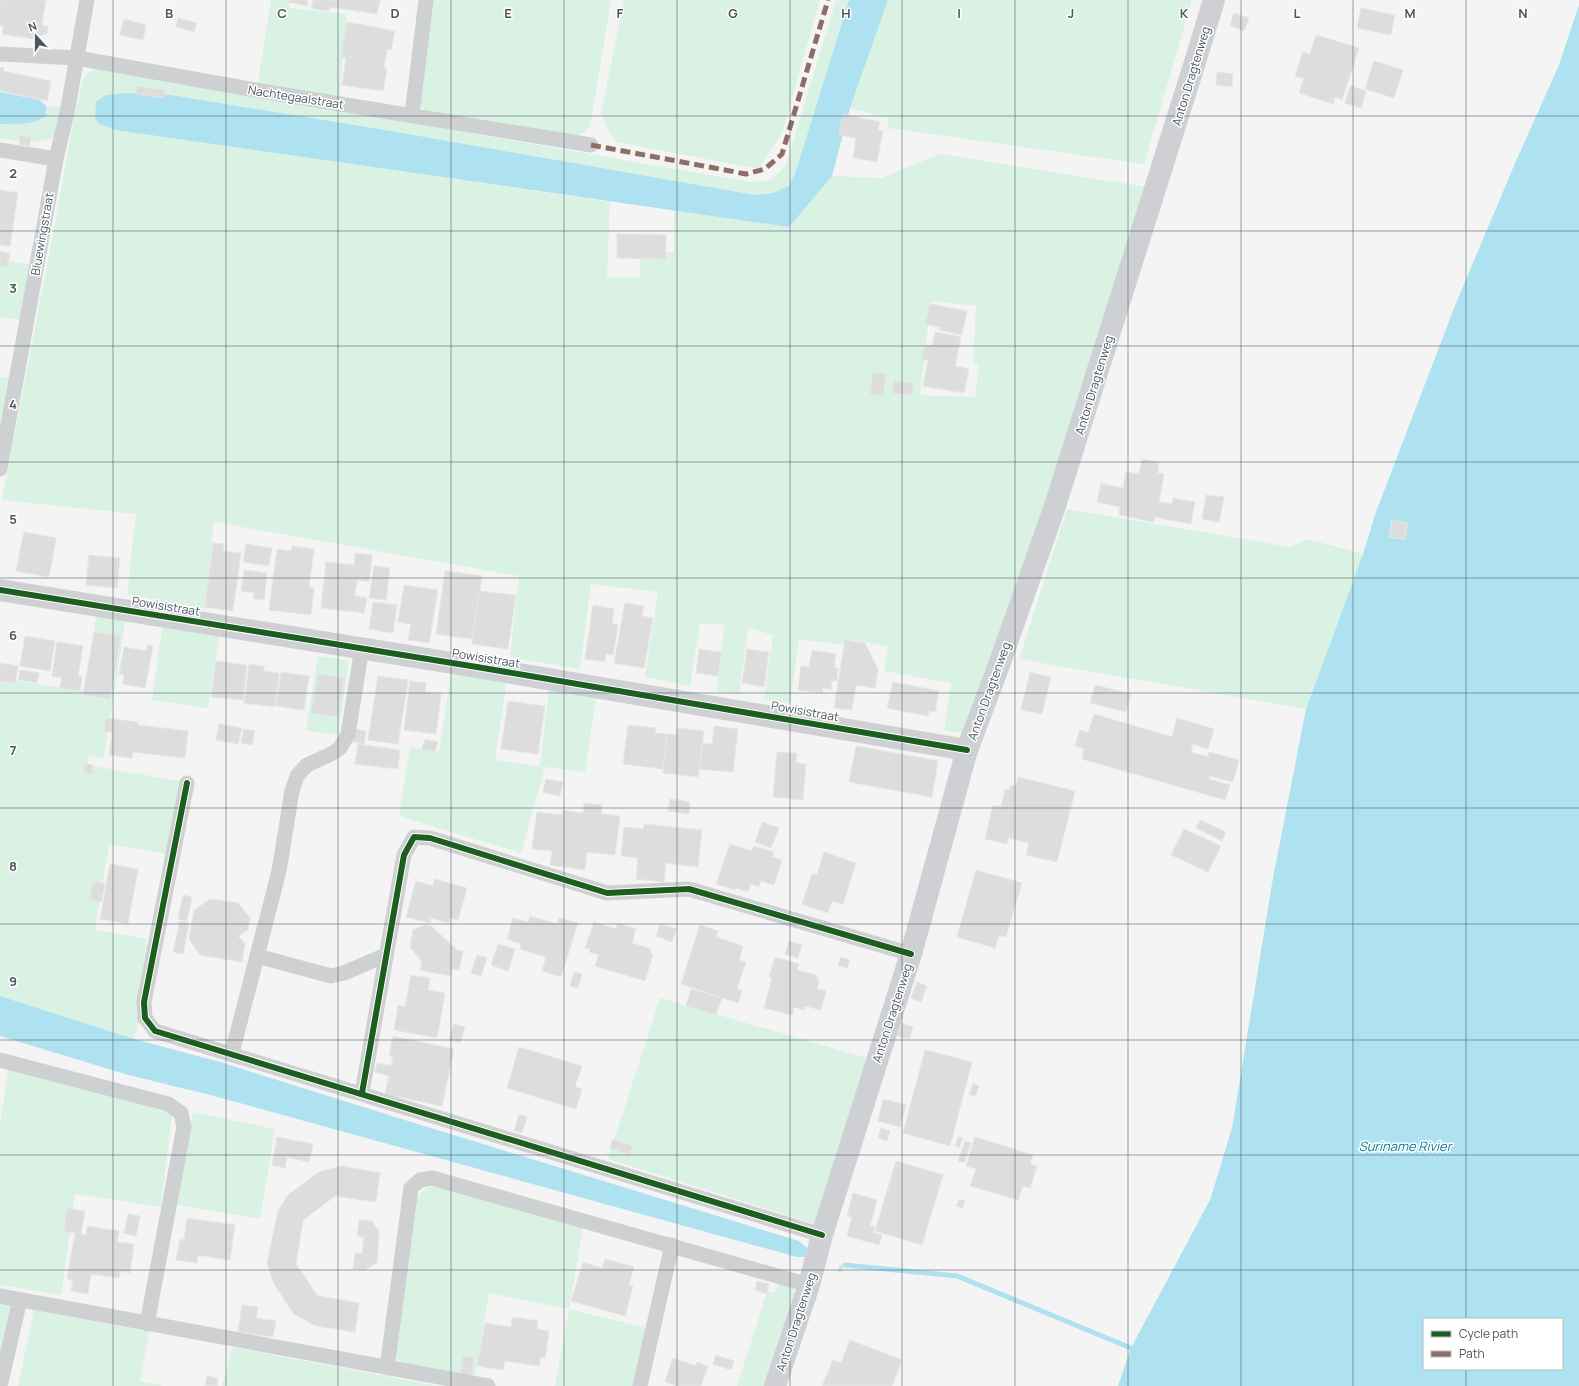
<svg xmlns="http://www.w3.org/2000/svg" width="1579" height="1386" viewBox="0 0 1579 1386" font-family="Manrope,sans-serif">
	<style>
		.green { fill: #d9f2e3; fill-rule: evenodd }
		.water { fill: #aee2f0; fill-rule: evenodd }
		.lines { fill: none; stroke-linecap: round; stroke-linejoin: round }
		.stream { stroke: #aee2f0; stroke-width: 5 }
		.building { fill: #ddddde; stroke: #e5e6e7 }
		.street { stroke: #ced0d2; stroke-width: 15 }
		.secondary { stroke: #ced0d4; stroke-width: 22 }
		.quiet { stroke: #8d6e63; stroke-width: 5; stroke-dasharray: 10 5; stroke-linecap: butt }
		.cycleway-casing { stroke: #fff; stroke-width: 8 }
		.cycleway { stroke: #1b5e20; stroke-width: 6 }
		.grid { fill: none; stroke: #4a5661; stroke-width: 1; stroke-opacity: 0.55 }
		.labels { text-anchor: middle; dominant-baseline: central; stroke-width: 3; stroke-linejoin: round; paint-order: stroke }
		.street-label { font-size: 12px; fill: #4a5661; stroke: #fff }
		.water-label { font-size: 13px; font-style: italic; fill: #0c7c9b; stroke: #fff }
		.grid-label { font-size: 13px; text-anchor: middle; font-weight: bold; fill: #4a5661; stroke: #fff; stroke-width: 3; stroke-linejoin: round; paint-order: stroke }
	</style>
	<rect width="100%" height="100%" fill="#f4f4f4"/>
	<g class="green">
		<polygon points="271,0 290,0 289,8 347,14 339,99 257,88"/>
		<polygon points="430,0 611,0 590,126 585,132 577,136 424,111 420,103"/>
		<polygon points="624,0 820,0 783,130 759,169 616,142 607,128 601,113"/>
		<path d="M836 0H849L795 174 789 186 773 193 755 195 397 132 171 95 129 93 100 124 115 130 610 202 607 277H640L641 253 674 252V210L789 227 832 176 881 178 940 154 1147 187 1102 320 1079 400 971 729 960 733 944 730 951 683 884 671 888 647 848 639 844 645 799 639 790 703 764 700 773 635 748 628 739 695 717 691 724 625 700 623 690 686 645 677 658 592 591 584 580 669 510 657 519 576 214 522 206 609 127 595 136 514 2 500 52 239 73 124 83 79 90 72 97 68 750 182 771 180 786 165ZM931 301 976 306 973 364 979 365 975 397 920 395Z"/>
		<polygon points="888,0 1192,0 1144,164 888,128 889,118 850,108"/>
		<path d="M46 106 62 107 58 123 53 138C36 145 17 141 0 138V124L14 125 46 116Z"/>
		<polygon points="0,260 29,264 21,320 0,317"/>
		<polygon points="0,377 9,378 0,425"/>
		<polygon points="1067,509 1289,547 1308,539 1363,554 1306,709 1019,659"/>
		<polygon points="97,607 127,611 104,758 89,756 87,765 180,781 167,854 109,844 95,930 147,939 139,1002 140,1019 134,1039 0,996 0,679 87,691"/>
		<polygon points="163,622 220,630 208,708 152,700"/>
		<polygon points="318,656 349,660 338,735 306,730"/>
		<polygon points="453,663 508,672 495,760 540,766 550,679 598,686 585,772 545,767 521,853 399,816 410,747 439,751"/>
		<polygon points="660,998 867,1058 815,1224 608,1159"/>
		<polygon points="9,1066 172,1114 161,1207 75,1194 61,1295 0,1285 0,1123"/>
		<polygon points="193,1112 275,1129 260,1219 176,1205"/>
		<polygon points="441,1186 583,1227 569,1309 646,1328 633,1386 555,1386 569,1309 489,1293 475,1377 409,1366 398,1361 394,1349 417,1196 427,1187"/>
		<polygon points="778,1282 793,1288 798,1303 767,1386 737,1386 767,1292 775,1293"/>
		<polygon points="0,1302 13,1304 0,1360"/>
		<polygon points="34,1310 149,1332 140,1381 164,1386 18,1386"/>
		<polygon points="232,1347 438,1386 222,1386"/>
	</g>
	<g class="water">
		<polygon points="849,0 888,0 850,108 832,176 789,227 115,130 100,124 95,119 96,102 106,95 129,93 171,95 397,132 755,195 773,193 789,186 795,174"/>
		<path d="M1579 5V1386H1118L1131 1348 1210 1200 1232 1128 1273 878 1306 709 1363 554 1376 512 1456 303 1516 161 1559 65ZM1424 1319H1562V1369H1424Z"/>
		<path d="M0 92 40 100 46 106V116C31 125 16 125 0 124Z"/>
		<polygon points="0,996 134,1039 220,1062 424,1126 799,1241 807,1248 805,1257 797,1257 214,1096 125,1074 0,1036"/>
	</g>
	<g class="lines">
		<polyline class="stream" points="845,1265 957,1276 1131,1348 1137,1348"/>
	</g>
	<g class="building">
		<polygon points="0,0 46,0 42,25 48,26 47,33 33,39 2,34 4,26 0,25"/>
		<polygon points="289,0 308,0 307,6 289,2"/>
		<polygon points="313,0 380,0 377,14 330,7 329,11 311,8"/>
		<polygon points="1361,8 1395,15 1391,35 1357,28"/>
		<polygon points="1234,13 1249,18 1244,31 1230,25"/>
		<polygon points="178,18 197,23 194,32 176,27"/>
		<polygon points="124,19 146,25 143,40 120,35"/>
		<polygon points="347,22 395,31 391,50 387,49 384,68 387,69 383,91 342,85 346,58 341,57"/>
		<polygon points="1316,35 1359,48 1342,100 1335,97 1333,104 1299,93 1304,78 1295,76 1303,52 1310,54"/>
		<polygon points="1374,61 1403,70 1394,98 1365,89"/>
		<polygon points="0,67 4,68 3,71 51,81 47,101 0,91"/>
		<polygon points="1217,72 1233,74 1232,87 1216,85"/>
		<polygon points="137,86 165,90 164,98 136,94"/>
		<polygon points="1350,86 1366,91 1361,108 1345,103"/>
		<polygon points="843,114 880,122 878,130 883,131 877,162 853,158 856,138 839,135"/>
		<polygon points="20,135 31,137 30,146 19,144"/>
		<polygon points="0,190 18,193 10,246 0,245"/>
		<polygon points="617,234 666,235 666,259 617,258"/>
		<polygon points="0,251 10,253 7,267 0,265"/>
		<polygon points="930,304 967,311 962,335 939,330 940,327 925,324"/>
		<polygon points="935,332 961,337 955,366 969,369 964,393 923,386 928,360 922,359 925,345 932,346"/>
		<polygon points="873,372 886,374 883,396 870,394"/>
		<polygon points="894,381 913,383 912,395 892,393"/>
		<polygon points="1142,459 1159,462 1158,473 1164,474 1159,502 1172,504 1173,498 1195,502 1191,524 1155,517 1154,522 1119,515 1120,507 1097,502 1101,484 1123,488 1126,472 1139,474"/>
		<polygon points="1206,495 1224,497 1219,522 1202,519"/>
		<polygon points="1392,520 1408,523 1405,540 1389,537"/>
		<polygon points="24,532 56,538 49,577 16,571"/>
		<polygon points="213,543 224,544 223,551 241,553 233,611 205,607"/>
		<polygon points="246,544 272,548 269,566 243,562"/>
		<polygon points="292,546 314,549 309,587 314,588 311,615 269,610 277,549 291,551"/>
		<polygon points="355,553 372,555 369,582 357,580 355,596 367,598 364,613 321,608 326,562 354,565"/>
		<polygon points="89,555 120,558 117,588 86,585"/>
		<polygon points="374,566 390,568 386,600 369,598"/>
		<polygon points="244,570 267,573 264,600 254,599 254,593 241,591"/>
		<polygon points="445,571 482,576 472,639 436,634"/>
		<polygon points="404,585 438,590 429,643 408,640 411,624 398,622"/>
		<polygon points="479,591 516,595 508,649 472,644"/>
		<polygon points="373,602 397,605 393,633 369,629"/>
		<polygon points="625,603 644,606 642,616 653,618 644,668 614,663"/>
		<polygon points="593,605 614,609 612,624 618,625 613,655 606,654 605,662 585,659"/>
		<polygon points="94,632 121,636 110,699 83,695"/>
		<polygon points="25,636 55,641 50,671 20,666"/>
		<polygon points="845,640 865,643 878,669 875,688 856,685 852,710 834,708"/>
		<polygon points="57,642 83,646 78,676 82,677 80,691 60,688 62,678 52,676"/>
		<polygon points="147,645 153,646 145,688 123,684 124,675 119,674 124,647 146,651"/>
		<polygon points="699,649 721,652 718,676 696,673"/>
		<polygon points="747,649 769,652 764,687 742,683"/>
		<polygon points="812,650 836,654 834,667 838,668 837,681 832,681 831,690 823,688 822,693 798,690 801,666 809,667"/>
		<polygon points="216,661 247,665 243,700 211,697"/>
		<polygon points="0,663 18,666 15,683 0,681"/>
		<polygon points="249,664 264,666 264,671 279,673 275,707 244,703"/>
		<polygon points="20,670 39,673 37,683 18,680"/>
		<polygon points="281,672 309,676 304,710 276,706"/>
		<polygon points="1030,672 1051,677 1042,714 1021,710"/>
		<polygon points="318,674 344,678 338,717 311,713"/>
		<polygon points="378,676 408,680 398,744 368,740"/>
		<polygon points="410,681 426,683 425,692 441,694 436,734 404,730"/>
		<polygon points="893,682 939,691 935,712 929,711 928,716 887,708"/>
		<polygon points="1095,685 1131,694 1126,712 1090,703"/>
		<polygon points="508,701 545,706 538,754 501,749"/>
		<polygon points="1094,714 1172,737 1177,718 1214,729 1208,749 1193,744 1191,752 1208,757 1209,752 1239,760 1233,782 1210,776 1209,779 1230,785 1225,800 1082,759 1084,749 1075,746 1080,730 1088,733"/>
		<polygon points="106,718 138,722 138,725 188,731 185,758 133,752 132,758 109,755 112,732 104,731"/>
		<polygon points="219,724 242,728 238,744 216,740"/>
		<polygon points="628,725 656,728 655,733 667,734 663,769 623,764"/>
		<polygon points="714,726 738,729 733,772 699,769 703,743 712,744"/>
		<polygon points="677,728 704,731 698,777 663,773 667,734 676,735"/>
		<polygon points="244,729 255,731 252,745 241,743"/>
		<polygon points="354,729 366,731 364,744 353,742"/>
		<polygon points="425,739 438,742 435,752 422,749"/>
		<polygon points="358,744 400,750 398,769 355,764"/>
		<polygon points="856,746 938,761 932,797 849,782"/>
		<polygon points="777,752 797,753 796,763 806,764 803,800 773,797"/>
		<polygon points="85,763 93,765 92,774 84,773"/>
		<polygon points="1018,777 1075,791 1057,862 1026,855 1029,843 1009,838 1007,844 985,839 993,805 1001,807 1005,789 1009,790 1010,785 1016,786"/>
		<polygon points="546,779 563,782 560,796 543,792"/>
		<polygon points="670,799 690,802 689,814 668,811"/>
		<polygon points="584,803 602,805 601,814 620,816 615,855 587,852 585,870 550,865 552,851 532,849 537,812 562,815 563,810 583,813"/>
		<polygon points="1200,820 1226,832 1222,841 1196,828"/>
		<polygon points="762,822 779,828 771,848 755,842"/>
		<polygon points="644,824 702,830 698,867 666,863 664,882 636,879 638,858 621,856 624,827 643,829"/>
		<polygon points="1184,829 1221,846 1208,872 1171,855"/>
		<polygon points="730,844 752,851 754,846 774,852 772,857 782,860 774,885 761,881 759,887 751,884 748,892 736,888 735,890 716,884"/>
		<polygon points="824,852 856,863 843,904 832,901 828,913 802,904 812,874 817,875"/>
		<polygon points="110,864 138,869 128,924 100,919"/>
		<polygon points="976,870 1022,883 1006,937 999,935 995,948 957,937"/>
		<polygon points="435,879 467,888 458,920 450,918 448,923 431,918 430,923 406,917 416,881 433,886"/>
		<polygon points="93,882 105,884 101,902 89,899"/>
		<polygon points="183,895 192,897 187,921 178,919"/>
		<polygon points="210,899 238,903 250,918 248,930 238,936 245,943 242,962 200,955 189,939 194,910"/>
		<polygon points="530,916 557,924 559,918 578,923 561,977 542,971 546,957 520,949 521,944 507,939 513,918 528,922"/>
		<polygon points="180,921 189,923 183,954 173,952"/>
		<polygon points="594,922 616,929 618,923 636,929 632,943 651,949 650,953 653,954 645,981 595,966 599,955 589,952 590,949 585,948"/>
		<polygon points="660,924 676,929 672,942 656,936"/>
		<polygon points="425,925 431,926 457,950 463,951 459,970 452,969 451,976 420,970 422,962 410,947 413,930"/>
		<polygon points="700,925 718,931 716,937 743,946 739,960 746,962 737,989 742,991 738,1003 681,984"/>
		<polygon points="789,941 802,945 798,958 785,954"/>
		<polygon points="498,944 515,949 508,971 491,965"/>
		<polygon points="477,955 487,958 481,976 471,973"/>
		<polygon points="775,957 799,964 797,970 816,975 819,982 817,989 826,991 821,1010 805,1006 804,1010 794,1007 792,1015 764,1008 772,978 769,977"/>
		<polygon points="841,957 850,960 847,968 838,965"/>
		<polygon points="574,972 582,974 578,988 570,986"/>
		<polygon points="411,975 430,978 428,990 445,993 437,1038 394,1030 398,1005 405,1007"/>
		<polygon points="917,982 927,986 921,1002 911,998"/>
		<polygon points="691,989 722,998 716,1015 686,1006"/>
		<polygon points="901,1023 913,1027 909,1039 897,1036"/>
		<polygon points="454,1024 465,1027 460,1043 449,1040"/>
		<polygon points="393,1036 454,1049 442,1106 385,1094 389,1076 375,1072 377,1063 391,1066 393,1056 389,1056"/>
		<polygon points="519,1047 582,1066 575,1087 582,1089 576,1109 507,1088"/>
		<polygon points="925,1050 972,1062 950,1146 903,1133"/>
		<polygon points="973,1084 979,1086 975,1096 969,1094"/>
		<polygon points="883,1099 906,1105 900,1127 878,1121"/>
		<polygon points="519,1114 527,1117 522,1133 514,1131"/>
		<polygon points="881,1128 890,1131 887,1141 878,1138"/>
		<polygon points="277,1137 313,1144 309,1162 287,1157 285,1168 272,1165"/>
		<polygon points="958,1137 963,1138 959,1148 955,1146"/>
		<polygon points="975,1137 1033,1155 1030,1164 1037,1166 1030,1188 1023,1186 1018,1200 970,1186 976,1169 966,1166"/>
		<polygon points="613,1139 633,1146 629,1155 610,1148"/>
		<polygon points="965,1141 971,1143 964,1163 958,1161"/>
		<polygon points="896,1161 943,1175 922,1245 875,1231"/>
		<polygon points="342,1166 380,1173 376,1202 335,1196 303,1220 296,1264 318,1296 359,1303 355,1332 316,1326 294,1314 274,1284 267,1263 278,1211 288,1195 319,1172"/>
		<polygon points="853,1193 877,1200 870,1226 875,1227 873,1233 882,1235 879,1245 847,1236 852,1217 847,1216"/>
		<polygon points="959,1199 965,1201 962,1208 956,1206"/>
		<polygon points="67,1208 85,1211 81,1234 64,1231"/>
		<polygon points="128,1214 140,1216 136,1236 124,1233"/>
		<polygon points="187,1218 235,1225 230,1260 198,1255 197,1263 176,1260 180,1239 184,1240"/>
		<polygon points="359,1220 372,1221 379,1232 377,1263 364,1270 353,1269 355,1253 362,1254 364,1237 357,1236"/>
		<polygon points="87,1226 119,1231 117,1242 134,1244 130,1273 120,1271 119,1278 91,1274 88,1294 71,1291 73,1280 67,1279 75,1233 86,1235"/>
		<polygon points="605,1259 634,1267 629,1285 633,1286 625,1316 571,1301 583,1262 602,1268"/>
		<polygon points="840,1265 844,1266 841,1273 838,1272"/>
		<polygon points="757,1281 769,1284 767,1294 755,1290"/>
		<polygon points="242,1305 258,1307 256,1318 276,1321 273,1337 238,1332"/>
		<polygon points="512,1317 538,1321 537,1329 549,1331 545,1358 541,1357 539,1366 505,1361 503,1370 477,1366 485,1323 511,1327"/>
		<polygon points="850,1340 902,1360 892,1386 822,1386 833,1360 841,1363"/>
		<polygon points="716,1355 734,1361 731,1370 713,1364"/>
		<polygon points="463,1356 474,1358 471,1378 460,1376"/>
		<polygon points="673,1358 696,1366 697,1362 708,1366 701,1386 677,1386 665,1382"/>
		<polygon points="207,1376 218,1378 217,1386 205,1386"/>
	</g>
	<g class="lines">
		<g class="street">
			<polyline points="0,54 77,58 255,90 591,145"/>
			<polyline points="412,115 426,0"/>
			<polyline points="0,150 56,159"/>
			<polyline points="0,469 56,159 67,113 87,0"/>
			<polyline points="187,783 144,1002 145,1018 155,1031 822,1235"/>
			<polyline points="257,956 331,976 344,973 386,955"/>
			<polyline points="232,1053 279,871 292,791 297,776 307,765 333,753 340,748 348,734 362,648"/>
			<polyline points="0,1060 168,1104 181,1113 184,1127 147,1324"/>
			<polyline points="362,1093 404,855 414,837 430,838 607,893 689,889 911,954"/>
			<polyline points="0,1296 488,1386"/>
			<polyline points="387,1368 411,1188 420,1180 432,1178 809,1285"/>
			<polyline points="0,1386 20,1300"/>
			<polyline points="640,1386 672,1245"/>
		</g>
		<g class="secondary">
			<polyline points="0,590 477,667 967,750"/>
			<polyline points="775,1386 809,1285 822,1235 911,954 967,750 999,665 1055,506 1196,59 1214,0"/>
		</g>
		<polyline class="quiet" points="591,145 746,174 765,169 782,154 828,0"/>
		<g class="cycleway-casing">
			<g id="cycleway">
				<polyline points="0,590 477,667 967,750"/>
				<polyline points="187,783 144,1002 145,1018 155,1031 822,1235"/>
				<polyline points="362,1093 404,855 414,837 430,838 607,893 689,889 911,954"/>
			</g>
		</g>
		<use href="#cycleway" class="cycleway"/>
	</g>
	<path class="grid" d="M113 0V1386M226 0V1386M338 0V1386M451 0V1386M564 0V1386M677 0V1386M790 0V1386M902 0V1386M1015 0V1386M1128 0V1386M1241 0V1386M1353 0V1386M1466 0V1319M0 116H1579M0 231H1579M0 346H1579M0 462H1579M0 578H1579M0 693H1579M0 808H1579M0 924H1579M0 1040H1579M0 1155H1579M0 1270H1579M1466 1369V1386"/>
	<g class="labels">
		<g class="street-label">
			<text transform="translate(1191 76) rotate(-73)">Anton Dragtenweg</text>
			<text transform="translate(296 97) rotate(9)">Nachtegaalstraat</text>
			<text transform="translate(42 234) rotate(-80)">Bluewingstraat</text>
			<text transform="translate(1094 385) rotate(-73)">Anton Dragtenweg</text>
			<text transform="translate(166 606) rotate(9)">Powisistraat</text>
			<text transform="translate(486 658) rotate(9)">Powisistraat</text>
			<text transform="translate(989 691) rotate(-70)">Anton Dragtenweg</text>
			<text transform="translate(805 711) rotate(10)">Powisistraat</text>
			<text transform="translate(892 1013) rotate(-72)">Anton Dragtenweg</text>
			<text transform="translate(796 1322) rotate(-72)">Anton Dragtenweg</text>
		</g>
		<g class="water-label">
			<text x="1405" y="1146">Suriname Rivier</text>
		</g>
	</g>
	<g class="grid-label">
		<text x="169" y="18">B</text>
		<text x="282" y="18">C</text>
		<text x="395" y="18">D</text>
		<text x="508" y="18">E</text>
		<text x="620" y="18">F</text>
		<text x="733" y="18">G</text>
		<text x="846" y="18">H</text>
		<text x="959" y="18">I</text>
		<text x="1071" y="18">J</text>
		<text x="1184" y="18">K</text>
		<text x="1297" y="18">L</text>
		<text x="1410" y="18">M</text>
		<text x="1523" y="18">N</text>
		<text x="13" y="178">2</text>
		<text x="13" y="293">3</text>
		<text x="13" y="409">4</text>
		<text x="13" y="524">5</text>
		<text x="13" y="640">6</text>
		<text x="13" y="755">7</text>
		<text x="13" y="871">8</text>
		<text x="13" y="986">9</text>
	</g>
	<rect x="1423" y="1318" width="140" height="52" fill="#ffffff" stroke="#b7bbc0"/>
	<rect x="1431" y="1331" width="20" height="6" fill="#1b5e20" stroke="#b7bbc0"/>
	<text x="1459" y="1338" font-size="12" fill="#4a5661">Cycle path</text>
	<rect x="1431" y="1351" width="20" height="6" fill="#8d6e63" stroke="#b7bbc0"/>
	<text x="1459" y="1358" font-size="12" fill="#4a5661">Path</text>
	<g transform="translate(36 36) rotate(339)" stroke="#ffffff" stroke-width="3" paint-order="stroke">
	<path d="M0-3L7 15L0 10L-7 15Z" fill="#4a5661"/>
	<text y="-6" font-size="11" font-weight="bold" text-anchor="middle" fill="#4a5661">N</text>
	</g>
</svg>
